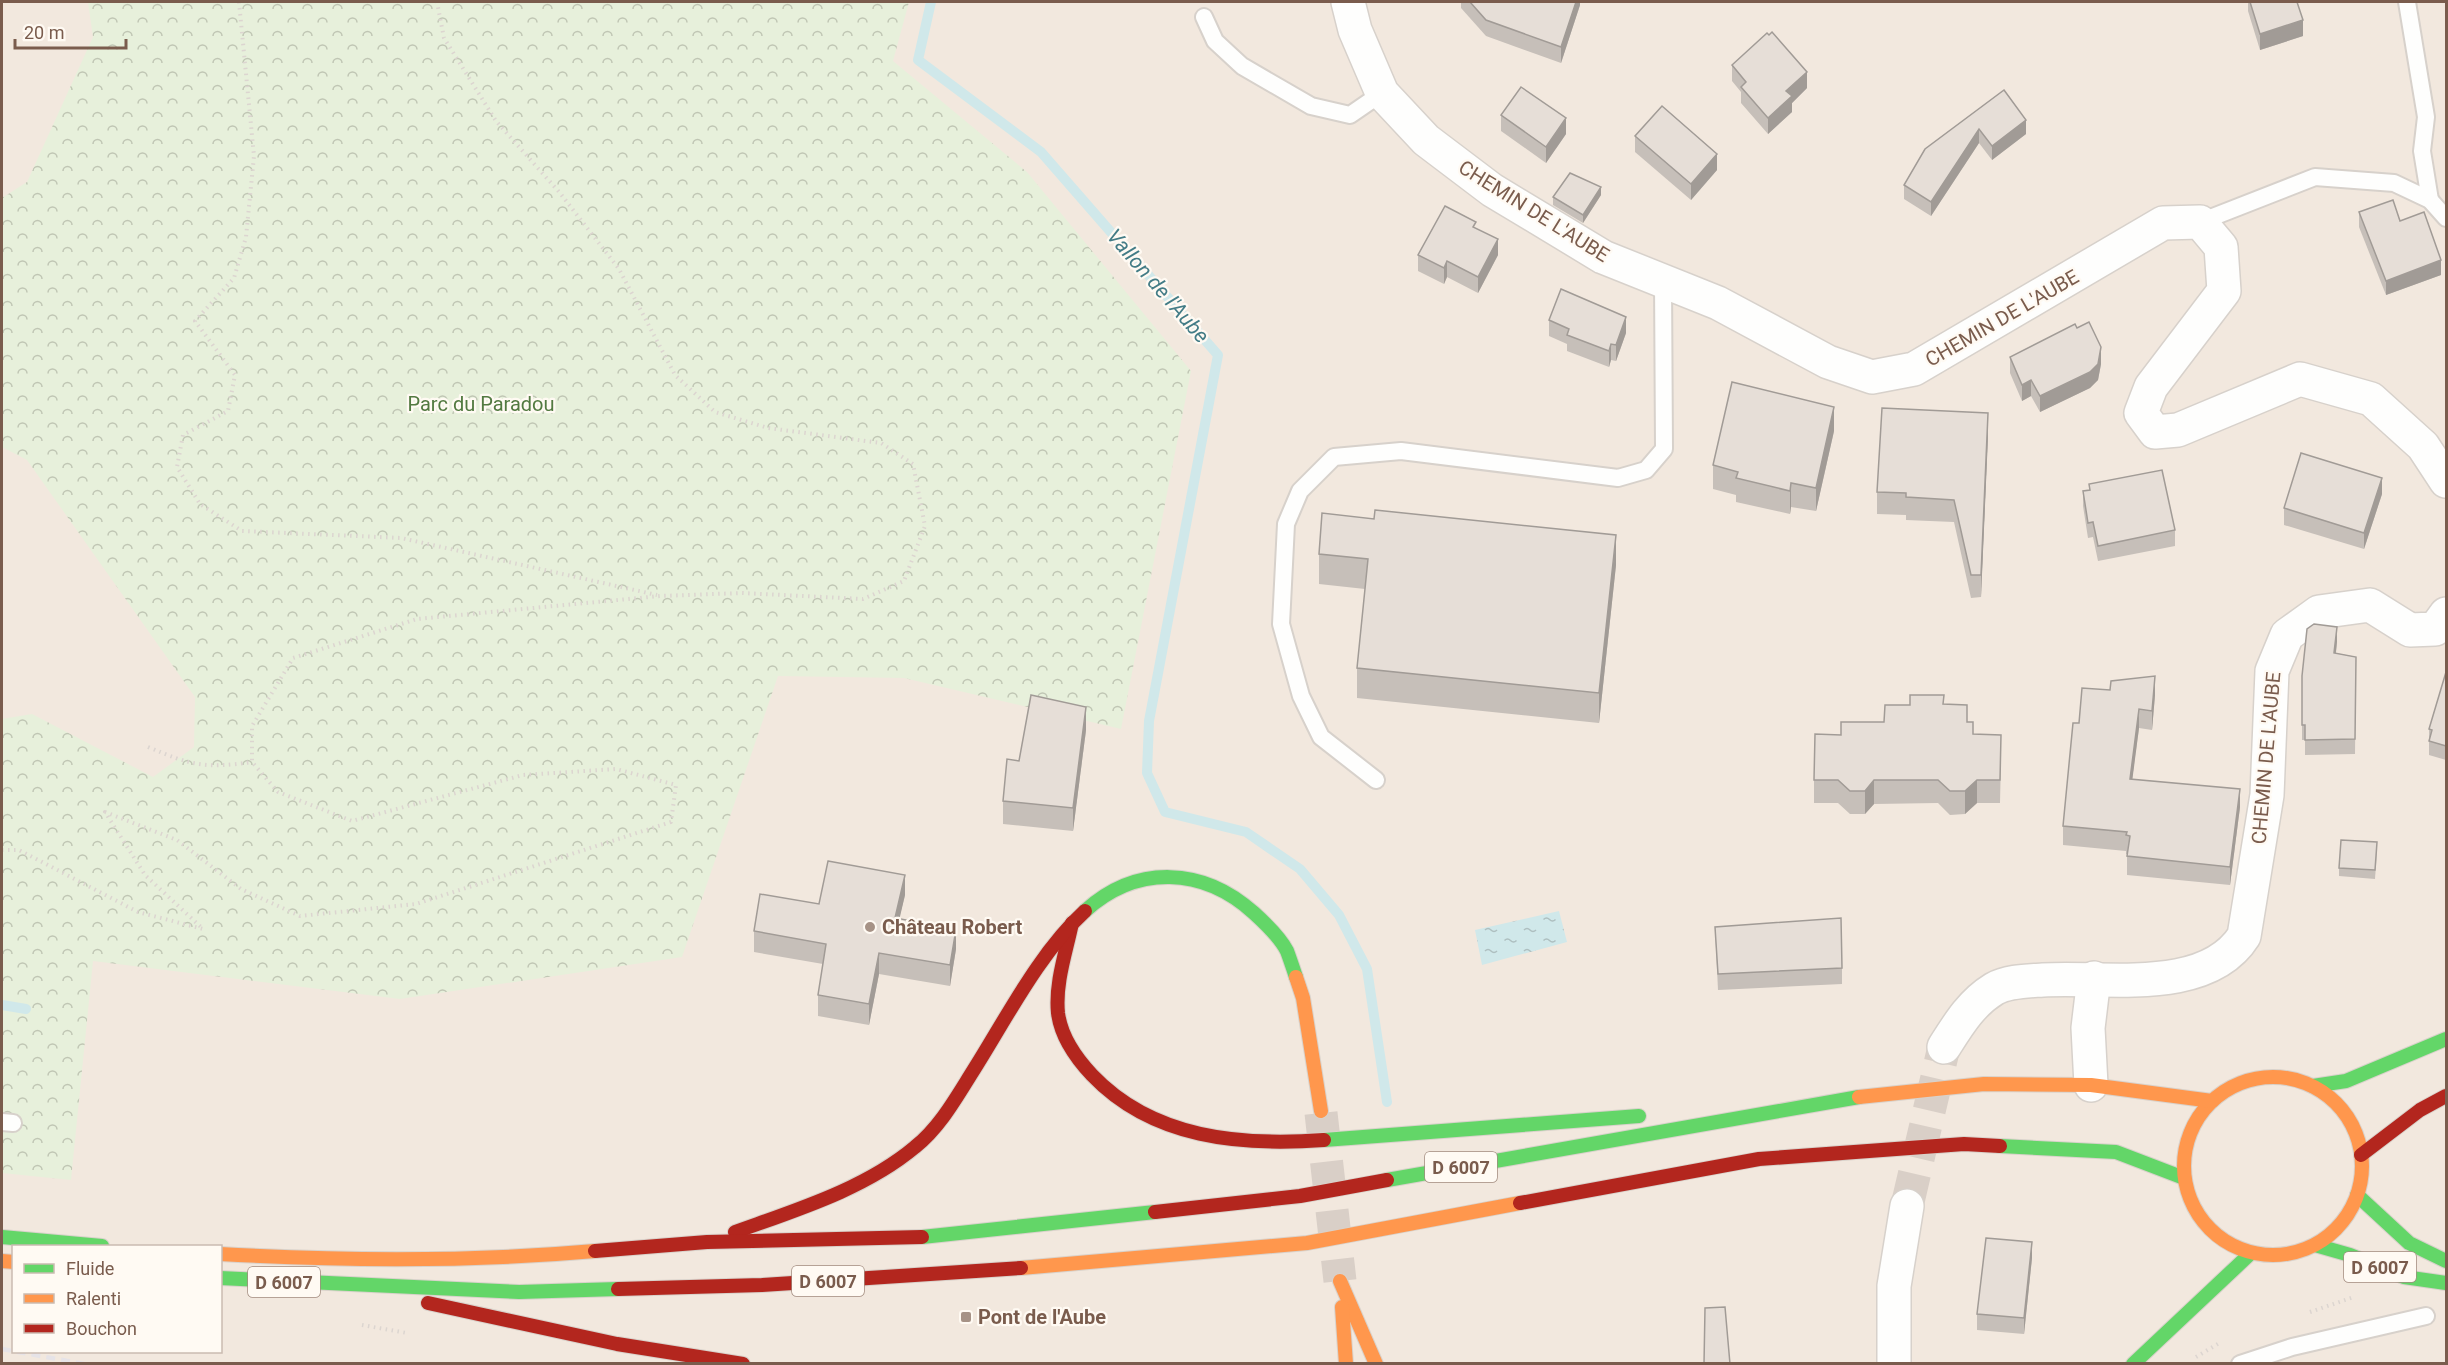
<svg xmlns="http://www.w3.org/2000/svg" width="2448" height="1365" viewBox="0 0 2448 1365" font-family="Roboto,sans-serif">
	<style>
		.residential { fill: #f2e8de; fill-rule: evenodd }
		.park { fill: url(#park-crowns) }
		.water { fill: url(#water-ripples) }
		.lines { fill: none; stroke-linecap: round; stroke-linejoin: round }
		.stream { stroke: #d0e8ea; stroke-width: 10 }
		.street-tunnel { stroke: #d9cfc7; stroke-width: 33; stroke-dasharray: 33 16; stroke-linecap: butt }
		.primary-tunnel { stroke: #d9cfc7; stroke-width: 33; stroke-dasharray: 33 16; stroke-linecap: butt }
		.lane-casing { stroke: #d7d1cb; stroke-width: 20 }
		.street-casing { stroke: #d7d1cb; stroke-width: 36 }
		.fast-casing { stroke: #d9d2cb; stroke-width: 16 }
		.slow-casing { stroke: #d9d2cb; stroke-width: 16 }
		.jam-casing { stroke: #d9d2cb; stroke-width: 16 }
		.path { stroke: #dcd5d0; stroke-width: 4; stroke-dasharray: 1.5 4.5; stroke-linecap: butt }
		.lane { stroke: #fefefd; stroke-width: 16 }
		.street { stroke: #fefefd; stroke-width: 33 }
		.fast { stroke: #63d668; stroke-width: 14 }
		.slow { stroke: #ff974d; stroke-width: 14 }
		.jam { stroke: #b3261e; stroke-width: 14 }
		.rail { stroke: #e6e3e7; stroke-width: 4.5; stroke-dasharray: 9 6; stroke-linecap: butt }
		.wall { fill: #c6bfb9 }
		.shaded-wall { fill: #a19b96 }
		.building { fill: #e6ded7; stroke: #a19b96; stroke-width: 1.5 }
		.poi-dot { fill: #a69286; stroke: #fffaf3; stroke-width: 2 }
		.labels { text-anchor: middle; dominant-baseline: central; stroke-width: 4.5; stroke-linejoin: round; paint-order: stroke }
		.shield { fill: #fffaf3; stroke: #a28b7f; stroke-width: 1.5 }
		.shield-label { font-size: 18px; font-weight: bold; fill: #7a5c4d }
		.street-label { font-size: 20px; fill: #7a5c4d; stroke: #fffaf3 }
		.park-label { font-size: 20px; fill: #537a41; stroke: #fffaf3 }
		.poi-label { font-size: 20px; font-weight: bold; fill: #7a5c4d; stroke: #fffaf3; text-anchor: start }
		.water-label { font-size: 21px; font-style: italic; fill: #437c86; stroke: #fffaf3 }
	</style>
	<defs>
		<pattern id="park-crowns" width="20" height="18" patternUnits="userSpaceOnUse" patternTransform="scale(1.5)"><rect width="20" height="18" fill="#e7f0db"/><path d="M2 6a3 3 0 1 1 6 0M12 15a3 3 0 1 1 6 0" fill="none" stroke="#c0c6b4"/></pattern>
		<pattern id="water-ripples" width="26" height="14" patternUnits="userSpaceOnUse" patternTransform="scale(1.5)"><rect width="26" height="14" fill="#d0e8ea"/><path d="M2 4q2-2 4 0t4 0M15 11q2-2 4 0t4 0" fill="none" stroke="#aebfc0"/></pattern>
	</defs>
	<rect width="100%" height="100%" fill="#f9f5f0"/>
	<path class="residential" d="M2 2H2446V1363L2 1364ZM14 1246H220V1352H14Z"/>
	<polygon class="park" points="88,2 909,2 893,61 1027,172 1191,371 1121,729 904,678 778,676 682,957 400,999 93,961 71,1180 2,1173 2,719 32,714 153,777 194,747 195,697 27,460 2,447 2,198 27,182 93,37"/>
	<polygon class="water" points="1559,911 1567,942 1482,965 1475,930"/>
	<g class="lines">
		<g class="stream">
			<polyline points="931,2 918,60 1041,152 1218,355 1149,721 1147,773 1165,812 1246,832 1300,869 1339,915 1367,969 1387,1102"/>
			<polyline points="2,1005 26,1009"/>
		</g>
		<polyline class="street-tunnel" points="1907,1206 1944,1047"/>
		<polyline class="primary-tunnel" points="1321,1113 1340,1281"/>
		<g class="lane-casing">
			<g id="lane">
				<polyline points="2407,2 2426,117 2422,151 2430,200"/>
				<polyline points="1204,17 1215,41 1242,66 1311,106 1350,115 1382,93"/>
				<polyline points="2200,222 2315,177 2394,183 2430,200 2446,218"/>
				<polyline points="1376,780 1321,737 1301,696 1281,624 1286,524 1300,491 1334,457 1401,451 1618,478 1646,470 1664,449 1663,281"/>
				<polyline points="2,1122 13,1123"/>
				<polyline points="2240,1364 2292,1347 2426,1316"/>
			</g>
		</g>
		<g class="street-casing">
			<g id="street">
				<polyline points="1348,2 1355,30 1382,93 1426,140 1492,190 1603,257 1718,303 1828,362 1872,377 1914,369 2163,223 2200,222 2221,247 2224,291 2151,387 2141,413 2155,432 2178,430 2300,379 2371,399 2423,446 2446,481"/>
				<path d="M1944 1047C1958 1025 1971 1003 1994 989 2008 981 2028 981 2043 980 2105 976 2206 996 2244 936L2267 795 2272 671 2287 635 2319 612 2370 605 2410 630 2435 629 2446 614"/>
				<polyline points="2091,1085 2088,1028 2094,978"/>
				<polyline points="1894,1364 1894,1286 1907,1206"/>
			</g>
		</g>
		<g class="fast-casing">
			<g id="fast">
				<path d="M1085 911C1137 864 1203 867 1254 913 1265 923 1280 937 1287 951 1290 959 1293 968 1296 977"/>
				<polyline points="2313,1086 2346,1081 2446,1039"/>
				<polyline points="1324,1140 1639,1116"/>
				<polyline points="2000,1146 2116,1152 2184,1178"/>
				<polyline points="1387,1180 1859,1097"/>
				<polyline points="2357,1195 2409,1243 2446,1261"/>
				<polyline points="2,1237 102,1246"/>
				<polyline points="922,1237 1155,1212"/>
				<polyline points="2315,1245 2350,1255 2404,1277 2446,1283"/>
				<polyline points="220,1278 519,1292 618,1289"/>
				<polyline points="2133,1364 2251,1253"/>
			</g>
		</g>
		<g class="slow-casing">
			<g id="slow">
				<polyline points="1296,977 1303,998 1321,1111"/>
				<circle cx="2273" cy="1166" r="89"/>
				<polyline points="1859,1097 1984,1084 2091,1085 2212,1101"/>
				<path d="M220 1254C345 1261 470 1262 595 1251"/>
				<polyline points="2,1261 14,1262"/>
				<polyline points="1021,1268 1307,1243 1520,1203"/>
				<polyline points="1340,1281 1376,1364"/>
				<polyline points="1342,1307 1346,1364"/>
			</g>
		</g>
		<g class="jam-casing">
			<g id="jam">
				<path d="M1072 923C1066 952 1055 983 1058 1013 1061 1037 1076 1058 1092 1075 1153 1139 1241 1146 1324 1140"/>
				<polyline points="2361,1155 2420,1110 2446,1096"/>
				<polyline points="1520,1203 1759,1159 1964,1144 2000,1146"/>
				<polyline points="1155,1212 1300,1196 1387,1180"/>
				<path d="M735 1232C796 1210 865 1189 915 1147 940 1127 956 1098 973 1071 1006 1019 1039 953 1085 911"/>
				<polyline points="595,1251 707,1242 922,1237"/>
				<polyline points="618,1289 762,1285 1021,1268"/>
				<polyline points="428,1303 617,1344 743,1364"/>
			</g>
		</g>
		<g class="path">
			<polyline points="239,2 254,156 246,237 234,278 195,321 235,375 228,411 183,435 177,467 200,504 242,531 401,538 657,595"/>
			<path d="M148 747C191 765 204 769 252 762"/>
			<polyline points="2,850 19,850 138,912 203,929 145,875 105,812 177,840 241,889 300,916 416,904 671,822 676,785 616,769 523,775 352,821 278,792 252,762 252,726 293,658 417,619 660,596 742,593 863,599 904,581 925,526 913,464 881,443 768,428 715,412 675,375 619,269 560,193 496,121 444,38 437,2"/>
			<polyline points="2310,1312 2354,1297"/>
			<polyline points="362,1325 407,1333"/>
			<polyline points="2196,1357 2221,1342"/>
		</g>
		<use href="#lane" class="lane"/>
		<use href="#street" class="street"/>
		<use href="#fast" class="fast"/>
		<use href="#slow" class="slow"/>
		<use href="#jam" class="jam"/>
		<polyline class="rail" points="2,1349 84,1364"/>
	</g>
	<g class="wall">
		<polygon points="1461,2 1580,2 1580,5 1561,63 1486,36 1461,8"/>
		<polygon points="2248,2 2297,2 2303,36 2260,50 2248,11"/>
		<polygon points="1732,65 1807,88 1792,103 1792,112 1768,134 1741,103 1741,92 1732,81"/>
		<polygon points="2004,90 2026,134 1992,160 1979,143 1931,216 1904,199 1904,185"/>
		<polygon points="1501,115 1566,134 1546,163 1501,131"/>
		<polygon points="1635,136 1717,170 1691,200 1635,152"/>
		<polygon points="1601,195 1583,223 1553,205 1553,197"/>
		<polygon points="2359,212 2400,221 2441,275 2386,295 2359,227"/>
		<polygon points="1476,228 1498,255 1478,293 1447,277 1444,284 1418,271 1418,255"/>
		<polygon points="1549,320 1626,333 1616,361 1611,360 1609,367 1567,351 1567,344 1549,336"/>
		<polygon points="2077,328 2101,364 2098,380 2090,388 2040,412 2031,396 2022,401 2010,373 2010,357"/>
		<polygon points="1834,431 1816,511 1791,507 1790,514 1736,502 1736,495 1713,489 1713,465"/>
		<polygon points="1988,436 1981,597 1971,598 1954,522 1906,520 1906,515 1877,514 1877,492"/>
		<polygon points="2089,484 2175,530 2175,546 2098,561 2093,537 2088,538 2083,506 2083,491 2089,490"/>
		<polygon points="2382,494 2364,549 2284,525 2284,508"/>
		<polygon points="1319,554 1616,565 1599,723 1357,698 1357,668 1365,589 1319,584"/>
		<polygon points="2337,642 2336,653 2356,657 2355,754 2305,755 2305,740 2302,740 2302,676"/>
		<polygon points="2446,672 2446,760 2429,755 2429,729"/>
		<polygon points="2155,695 2152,730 2139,728 2132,779 2240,807 2230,885 2127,875 2127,854 2126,854 2126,851 2063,845 2063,826 2079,723"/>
		<polygon points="1944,704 1967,722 1973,734 2001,759 2000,803 1977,803 1965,814 1950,815 1938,803 1874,804 1865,814 1850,814 1838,803 1814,803 1814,780 1841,735"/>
		<polygon points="1086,730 1073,831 1003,824 1003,801 1019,761"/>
		<polygon points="2377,850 2375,879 2339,876 2339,868"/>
		<polygon points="905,895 899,919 956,949 950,986 879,974 869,1025 818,1016 818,995 823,964 754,952 754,931 819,904"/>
		<polygon points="1715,927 1842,968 1842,984 1718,990"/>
		<polygon points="2032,1258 2024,1334 1977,1330 1977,1314"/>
	</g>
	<g class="shaded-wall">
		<polygon points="1576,2 1580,2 1580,5 1561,63 1561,47"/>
		<polygon points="2303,20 2303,36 2260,50 2260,34"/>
		<polygon points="1807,72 1807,88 1792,103 1792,112 1768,134 1768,118 1786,91"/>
		<polygon points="1566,118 1566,134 1546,163 1546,147"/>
		<polygon points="2026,120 2026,134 1992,160 1992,146"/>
		<polygon points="1979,129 1979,143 1931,216 1931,202"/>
		<polygon points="1717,154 1717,170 1691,200 1691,184"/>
		<polygon points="1601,187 1601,195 1583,223 1583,215"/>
		<polygon points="1498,239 1498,255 1478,293 1478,277"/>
		<polygon points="2441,260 2441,275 2386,295 2386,281"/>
		<polygon points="1447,261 1447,277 1444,284 1444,268"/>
		<polygon points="1626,317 1626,333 1616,361 1616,345"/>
		<polygon points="1611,344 1611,360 1609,367 1609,351"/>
		<polygon points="2101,347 2101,364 2098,380 2090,388 2040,412 2040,396"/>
		<polygon points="2031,380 2031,396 2022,401 2022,385"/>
		<polygon points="1834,407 1834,431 1816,511 1816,488"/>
		<polygon points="1988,413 1988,436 1981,597 1981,575"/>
		<polygon points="2382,478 2382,494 2364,549 2364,533"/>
		<polygon points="1791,483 1791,507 1790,514 1790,491"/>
		<polygon points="1616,535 1616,565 1599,723 1599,693"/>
		<polygon points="2337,627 2337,642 2334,668 2334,653"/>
		<polygon points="2155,676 2155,695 2152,730 2152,711"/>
		<polygon points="1086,707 1086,730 1073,831 1073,808"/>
		<polygon points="2139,709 2139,728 2130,798 2130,779"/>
		<polygon points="1874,780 1874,804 1865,814 1865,791"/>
		<polygon points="1977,780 1977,803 1965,814 1965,791"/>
		<polygon points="2240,789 2240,807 2230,885 2230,867"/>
		<polygon points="905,875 905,895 895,938 895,918"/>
		<polygon points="956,929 956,949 950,986 950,965"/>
		<polygon points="879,953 879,974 869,1025 869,1004"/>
		<polygon points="2032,1242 2032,1258 2024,1334 2024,1318"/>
	</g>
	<g class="building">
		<polygon points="1470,2 1576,2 1561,47 1486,20"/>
		<polygon points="2250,2 2297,2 2303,20 2260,34"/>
		<polygon points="1772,32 1807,72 1786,91 1792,96 1768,118 1741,87 1746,82 1732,65 1767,33 1769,35"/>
		<polygon points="1521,87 1566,118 1546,147 1501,115"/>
		<polygon points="2004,90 2026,120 1992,146 1979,129 1931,202 1904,185 1925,149"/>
		<polygon points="1662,106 1717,154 1691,184 1635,136"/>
		<polygon points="1570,173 1601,187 1583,215 1553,197"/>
		<polygon points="2393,200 2400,221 2424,212 2441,260 2386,281 2359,212"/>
		<polygon points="1445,206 1476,222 1473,227 1498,239 1478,277 1447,261 1444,268 1418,255"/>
		<polygon points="1561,289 1626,317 1616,345 1611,344 1609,351 1567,335 1569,329 1549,320"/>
		<polygon points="2089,322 2101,347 2098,364 2090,372 2040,396 2031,380 2022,385 2010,357 2075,324 2077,328"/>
		<polygon points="1732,382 1834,407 1816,488 1791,483 1790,491 1736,478 1738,472 1713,465"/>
		<polygon points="1882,408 1988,413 1981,575 1971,575 1954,500 1906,497 1906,493 1877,492"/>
		<polygon points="2301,453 2382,478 2364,533 2284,508"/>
		<polygon points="2162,470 2175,530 2098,546 2093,522 2088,523 2083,491 2090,490 2089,484"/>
		<polygon points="1375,510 1616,535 1599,693 1357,668 1368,559 1319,554 1322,513 1374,519"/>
		<polygon points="2314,624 2337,627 2334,653 2356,657 2355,739 2305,740 2305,725 2302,725 2302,676 2307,629"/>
		<polygon points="2446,672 2446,746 2429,741 2432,730 2429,729"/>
		<polygon points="2155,676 2152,711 2139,709 2130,779 2240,789 2230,867 2127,856 2130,836 2126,835 2127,832 2063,826 2073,723 2079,723 2082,688 2110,690 2111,681"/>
		<polygon points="1031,695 1086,707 1073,808 1003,801 1007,759 1019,761"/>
		<polygon points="1910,695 1944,695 1943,704 1967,705 1967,722 1973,722 1973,734 2001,735 2000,780 1977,780 1965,791 1950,791 1938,780 1874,780 1865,791 1850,791 1838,780 1814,780 1815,734 1841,735 1841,722 1884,722 1885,705 1910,705"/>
		<polygon points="2341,840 2377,842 2375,870 2339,868"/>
		<polygon points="828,861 905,875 895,918 956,929 950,965 879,953 869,1004 818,995 826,944 754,931 760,894 819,904"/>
		<polygon points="1841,918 1842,968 1718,974 1715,927"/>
		<polygon points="1986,1238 2032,1242 2024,1318 1977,1314"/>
		<polygon points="1725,1307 1730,1364 1704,1364 1705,1308"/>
	</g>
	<g class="poi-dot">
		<circle cx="870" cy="927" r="6"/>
		<rect x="960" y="1311" width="12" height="12" rx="3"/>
	</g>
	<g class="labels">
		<g class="shield">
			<rect x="1425" y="1152" width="72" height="30" rx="4.5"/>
			<rect x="2344" y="1252" width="72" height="30" rx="4.5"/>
			<rect x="792" y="1266" width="72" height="30" rx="4.5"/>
			<rect x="248" y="1267" width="72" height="30" rx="4.5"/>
		</g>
		<g class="shield-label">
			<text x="1461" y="1167">D 6007</text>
			<text x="2380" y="1267">D 6007</text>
			<text x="828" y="1281">D 6007</text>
			<text x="284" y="1282">D 6007</text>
		</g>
		<g class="street-label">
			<text transform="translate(1534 211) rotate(32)">CHEMIN DE L'AUBE</text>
			<text transform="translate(2002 318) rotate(-30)">CHEMIN DE L'AUBE</text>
			<text transform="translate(2266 758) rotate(-85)">CHEMIN DE L'AUBE</text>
		</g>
		<g class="park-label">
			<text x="481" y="404">Parc du Paradou</text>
		</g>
		<g class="poi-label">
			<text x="882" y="927">Château Robert</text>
			<text x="978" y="1317">Pont de l'Aube</text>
		</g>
		<g class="water-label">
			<text transform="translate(1158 286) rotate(49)">Vallon de l'Aube</text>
		</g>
	</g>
	<rect width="2448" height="1365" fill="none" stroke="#7a5c4d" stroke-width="6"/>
	<rect x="12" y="1245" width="210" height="108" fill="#fffaf3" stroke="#cabbb1" stroke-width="1.5"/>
	<rect x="24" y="1264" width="30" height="9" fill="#63d668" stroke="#cabbb1" stroke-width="1.5"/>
	<text x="66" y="1275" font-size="18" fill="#7a5c4d">Fluide</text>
	<rect x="24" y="1294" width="30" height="9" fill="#ff974d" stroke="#cabbb1" stroke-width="1.5"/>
	<text x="66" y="1305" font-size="18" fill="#7a5c4d">Ralenti</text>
	<rect x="24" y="1324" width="30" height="9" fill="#b3261e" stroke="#cabbb1" stroke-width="1.5"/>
	<text x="66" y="1335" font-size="18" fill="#7a5c4d">Bouchon</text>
	<path d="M15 39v9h111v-9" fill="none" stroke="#7a5c4d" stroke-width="3"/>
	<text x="24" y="39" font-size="18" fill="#7a5c4d" stroke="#fffaf3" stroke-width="4.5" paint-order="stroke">20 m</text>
</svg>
